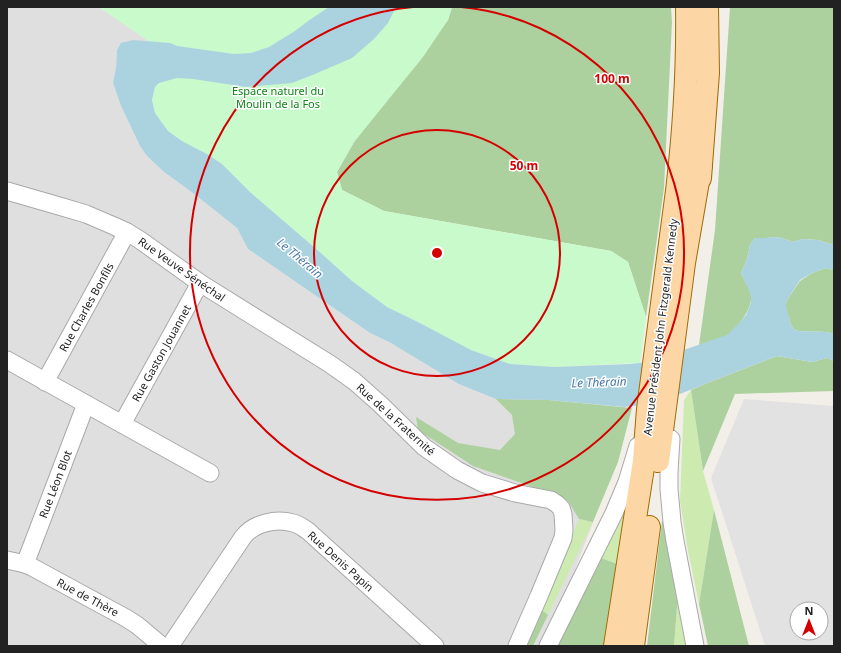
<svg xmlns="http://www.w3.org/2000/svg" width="841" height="653" viewBox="0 0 841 653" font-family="'Noto Sans',sans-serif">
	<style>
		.residential { fill: #e0dfdf }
		.grass { fill: #cdebb0 }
		.forest { fill: #add19e }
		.park { fill: #c8facc }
		.parking { fill: #e2e2e2; fill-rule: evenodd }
		.water { fill: #aad3df }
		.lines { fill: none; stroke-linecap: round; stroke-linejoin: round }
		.minor-casing { stroke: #a9a9a9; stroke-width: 19 }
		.major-casing { stroke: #a06b00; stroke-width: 24 }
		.minor { stroke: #fff; stroke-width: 17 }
		.major { stroke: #fcd6a4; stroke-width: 22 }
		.ring { fill: none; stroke: #d40000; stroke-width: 2 }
		.labels { text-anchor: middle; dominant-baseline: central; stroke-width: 3; stroke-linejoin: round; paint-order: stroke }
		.park-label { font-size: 11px; fill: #0c8416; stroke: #fff }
		.street-label { font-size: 11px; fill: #222; stroke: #fff }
		.water-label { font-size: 12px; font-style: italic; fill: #4a7aab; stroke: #fff }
		.centre { fill: #d40000; stroke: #fff; stroke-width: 2 }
		.ring-label { font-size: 12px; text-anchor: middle; font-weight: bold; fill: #d40000; stroke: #fff; stroke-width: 3; stroke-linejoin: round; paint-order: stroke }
	</style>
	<rect width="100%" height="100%" fill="#f2efe9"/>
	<polygon class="residential" points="7,7 99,7 150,42 133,40 117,50 116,67 113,83 121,106 140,146 147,156 164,172 193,193 237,228 248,249 370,333 391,343 549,400 613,465 592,525 546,646 7,646"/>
	<g class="grass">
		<polygon points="691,390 703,471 714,510 699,604 688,551 680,501 684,400"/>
		<polygon points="625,504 617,564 599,557"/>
		<polygon points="579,519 593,522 548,615 542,610"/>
		<polygon points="678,594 688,646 674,646"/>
	</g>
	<g class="forest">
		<polygon points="452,7 671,7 672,22 664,188 646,317 628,262 611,251 384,211 342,190 337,172 354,142 448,20"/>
		<path d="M730 7H834V245L818 240 803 239 793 242 782 238 773 237 766 238H755L750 245 747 259 741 273C744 280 750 289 751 296 753 308 736 331 726 336 717 340 708 342 699 345L715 230Z"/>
		<polygon points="826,268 833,270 834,272 834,334 827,332 798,331 794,329 791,325 789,318 785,306 787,300 800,281 812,273"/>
		<polygon points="777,356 812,362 827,358 834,361 834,391 735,394 703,471 691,390 705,384"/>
		<polygon points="496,399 549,400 632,408 618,462 593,522 579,519 568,501 533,487 473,466 418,430 416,417 458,443 500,450 515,434 512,415"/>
		<polygon points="714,510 749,646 708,646 699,604"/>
		<polygon points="662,521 666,522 678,594 674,646 647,646"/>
		<polygon points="599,557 617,564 604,646 556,646"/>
		<polygon points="542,610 548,615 533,646 525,646"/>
	</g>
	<polygon class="park" points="99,7 452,7 448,20 423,57 354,142 337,172 342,190 384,211 611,251 628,262 646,317 640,363 554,367 510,364 471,350 418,322 387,307 352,281 322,254 250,192 222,164 207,154 182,141 168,131 155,113 152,100 155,87 159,83 177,77 150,42"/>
	<path class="parking" d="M744 399 834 406V646H765L711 478ZM797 609H821V633H797Z"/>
	<polygon class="water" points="329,7 396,7 388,23 374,39 352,58 315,74 292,83 246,87 193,79 177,78 159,83 155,87 152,100 155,113 168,131 182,141 207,154 222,164 250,192 322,254 352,281 387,307 418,322 471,350 510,364 554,367 630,364 649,362 727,335 741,321 746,315 751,303 751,295 741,273 747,259 750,245 755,238 766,238 773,237 782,238 793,242 803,239 818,240 834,245 834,272 833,270 826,268 812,273 800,280 787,300 786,306 789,318 791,325 794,329 798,331 827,332 834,334 834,361 827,358 812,362 777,356 705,384 665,400 641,405 624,407 549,400 496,399 459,384 391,343 370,333 248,249 237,228 193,193 164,172 147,156 140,146 121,106 113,83 116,67 117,50 121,43 133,40 170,43 177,46 234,54 251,53 269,47 295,31 308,21"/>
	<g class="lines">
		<g class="minor-casing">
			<g id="minor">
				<polyline points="7,191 59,206 86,214 114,226 127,232 140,240 200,283 330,364 354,381 380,404 424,447 457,470 482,483 515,493 551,500 557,504 561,508 563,514 564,530 563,538 539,596 517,646"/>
				<polyline points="7,360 210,473"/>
				<polyline points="45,382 127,232"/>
				<polyline points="122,424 200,283"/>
				<polyline points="671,439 669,472 669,489 672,522 675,541 695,646"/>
				<polyline points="7,560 25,564 32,567 126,618 137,625 162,646"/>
				<polyline points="25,564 86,404"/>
				<path d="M170 646 243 537C254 523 276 518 293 523 299 524 303 528 308 531L435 646"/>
				<polyline points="548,646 614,513 627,482 638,446"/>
			</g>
		</g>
		<g class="major-casing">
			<g id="major">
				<polyline points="700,178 708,73 707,7"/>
				<polyline points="658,461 684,263 701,164"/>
				<path d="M615 646 644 461 648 409 677 191C684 130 688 68 687 7"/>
				<polyline points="633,646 649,527"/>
			</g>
		</g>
		<use href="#minor" class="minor"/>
		<use href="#major" class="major"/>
	</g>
	<g class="ring">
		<circle cx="437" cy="253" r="123"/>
		<path d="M461 7A247 247 0 1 1 413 7"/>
	</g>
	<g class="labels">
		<g class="park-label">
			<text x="278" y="90">Espace naturel du<tspan x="278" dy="13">Moulin de la Fos</tspan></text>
		</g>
		<g class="street-label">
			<text transform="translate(182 269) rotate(35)">Rue Veuve Sénéchal</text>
			<text transform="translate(86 307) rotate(-61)">Rue Charles Bonfils</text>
			<text transform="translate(660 327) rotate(-83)">Avenue Président John Fitzgerald Kennedy</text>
			<text transform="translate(161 353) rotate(-61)">Rue Gaston Jouannet</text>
			<text transform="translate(396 419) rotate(42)">Rue de la Fraternité</text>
			<text transform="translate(55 484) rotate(-69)">Rue Léon Blot</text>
			<text transform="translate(341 561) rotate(42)">Rue Denis Papin</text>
			<text transform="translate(88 597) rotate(28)">Rue de Thère</text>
		</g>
		<g class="water-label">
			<text transform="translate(300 258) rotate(40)">Le Thérain</text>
			<text transform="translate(599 382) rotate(-2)">Le Thérain</text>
		</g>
	</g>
	<circle cx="437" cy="253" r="6" class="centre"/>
	<g class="ring-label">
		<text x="612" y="83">100 m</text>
		<text x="524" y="170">50 m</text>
	</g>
	<rect width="841" height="653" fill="none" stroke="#222222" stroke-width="16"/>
	<g transform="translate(809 621)"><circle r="19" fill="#ffffff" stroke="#a7a7a7"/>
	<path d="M0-3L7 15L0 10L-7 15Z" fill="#d40000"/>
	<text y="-6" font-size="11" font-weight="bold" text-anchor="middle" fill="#222222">N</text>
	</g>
</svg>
